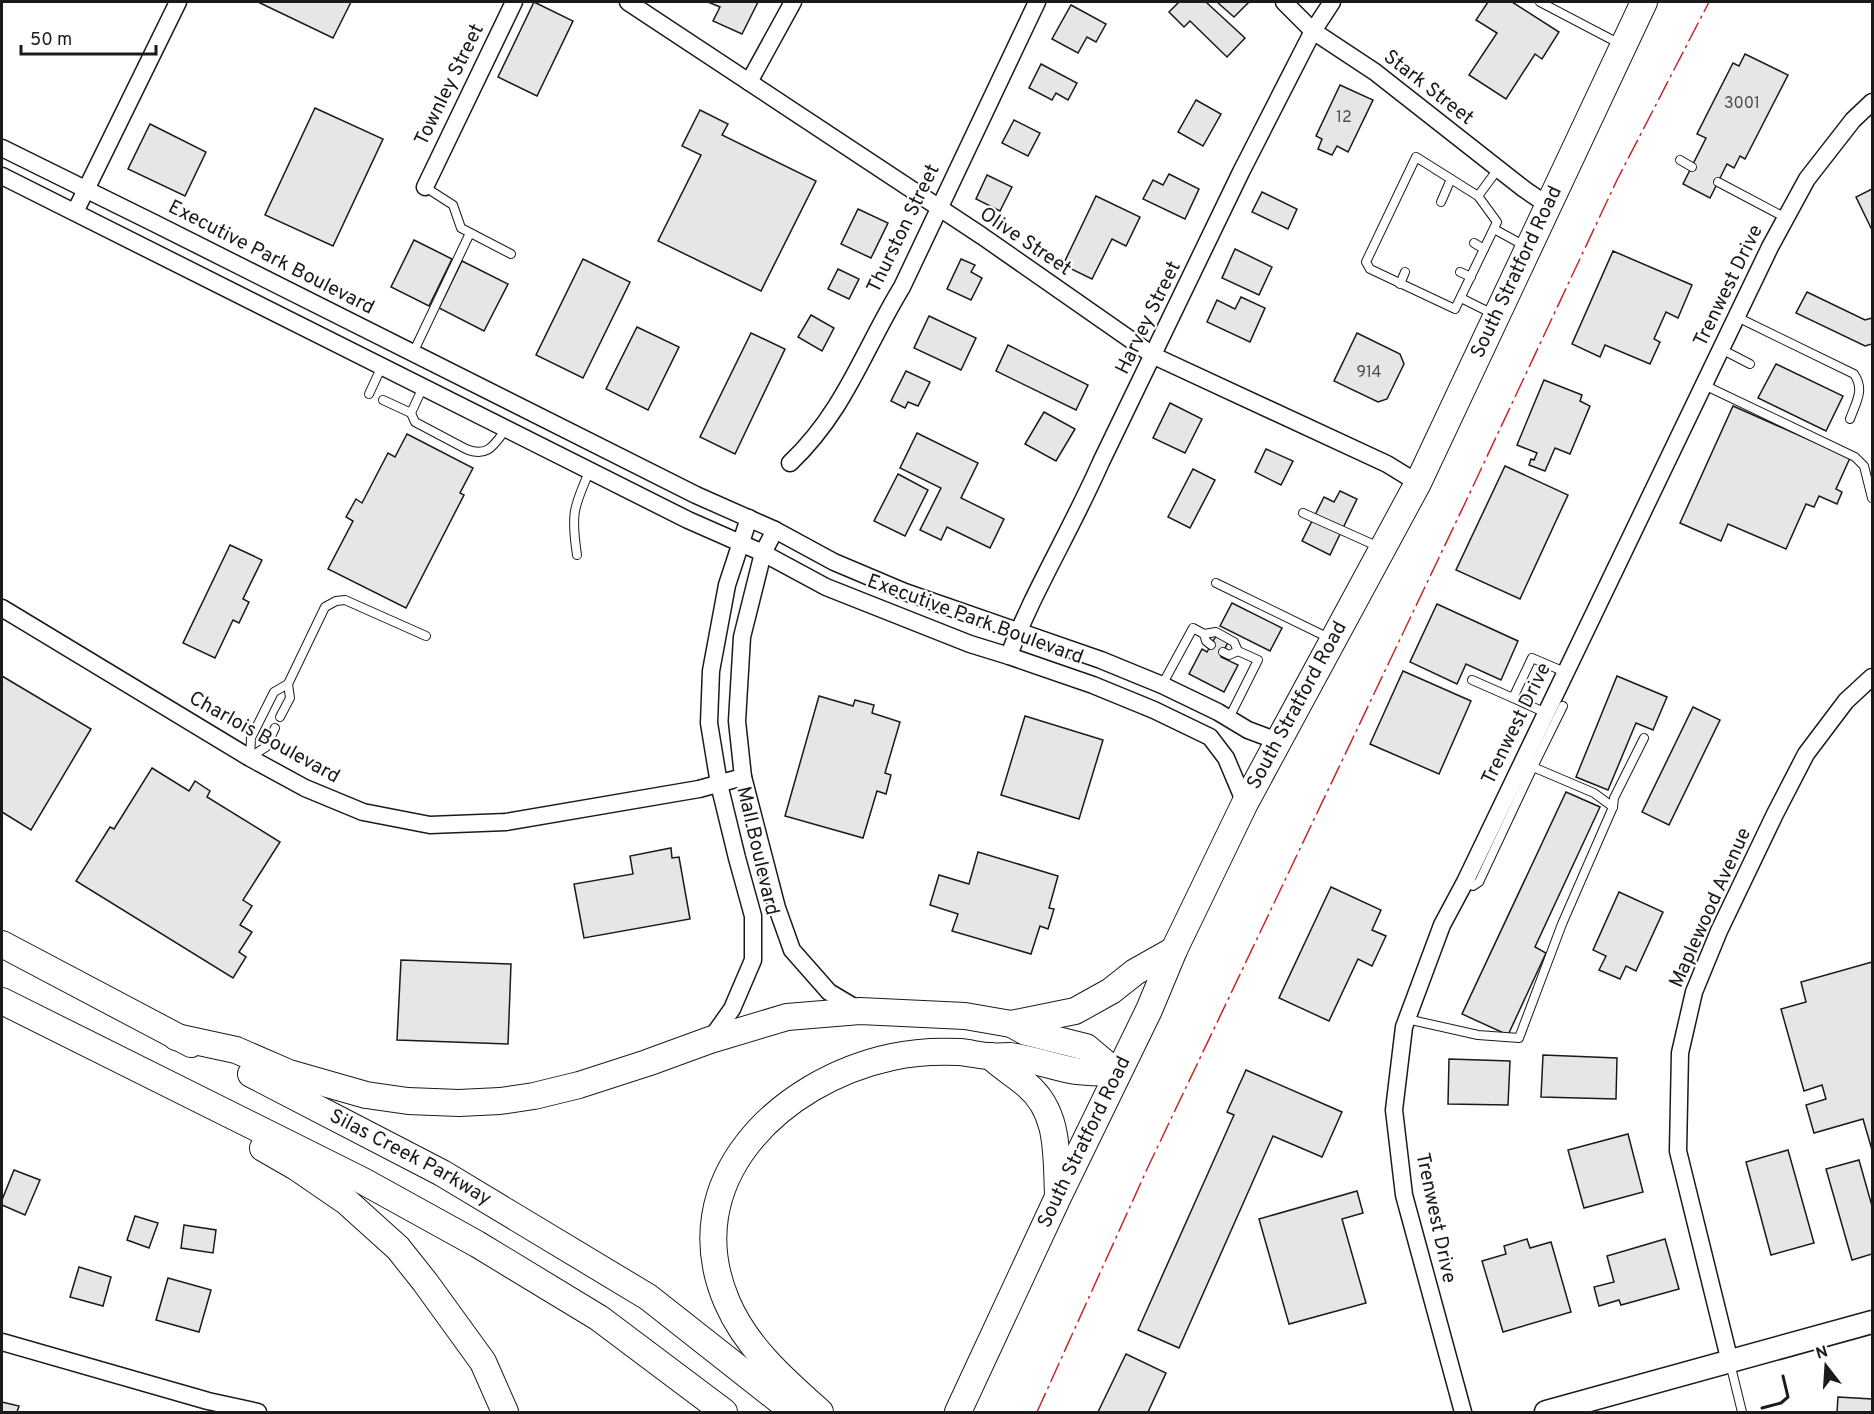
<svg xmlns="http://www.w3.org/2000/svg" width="1874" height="1414" viewBox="0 0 1874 1414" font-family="Overpass,sans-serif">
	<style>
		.building { fill: #e6e6e6; stroke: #1a1a1a; stroke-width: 1.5 }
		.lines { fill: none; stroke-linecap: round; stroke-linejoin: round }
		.service-casing { stroke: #1a1a1a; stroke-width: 10 }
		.minor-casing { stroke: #1a1a1a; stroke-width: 19 }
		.secondary-casing { stroke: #1a1a1a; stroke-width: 25 }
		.primary-casing { stroke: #1a1a1a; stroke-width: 28 }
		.service { stroke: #fff; stroke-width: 8 }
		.minor { stroke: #fff; stroke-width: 16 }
		.secondary { stroke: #fff; stroke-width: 22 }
		.primary { stroke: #fff; stroke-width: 26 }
		.wall { stroke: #1a1a1a; stroke-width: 3 }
		.power { stroke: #c62828; stroke-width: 1.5; stroke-dasharray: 21 4.5 3 4.5; stroke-linecap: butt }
		.labels { text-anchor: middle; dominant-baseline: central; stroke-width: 4.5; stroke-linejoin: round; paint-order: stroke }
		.number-label { font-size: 16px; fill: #4d4d4d }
		.street-label { font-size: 20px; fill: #1a1a1a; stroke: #fff }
	</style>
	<rect width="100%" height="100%" fill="#fff"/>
	<g class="building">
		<polygon points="258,2 351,2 333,38"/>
		<polygon points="534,2 573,21 537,96 498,77"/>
		<polygon points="708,2 758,2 742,34 713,21 720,7"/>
		<polygon points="1179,2 1208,2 1207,3 1245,38 1227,57 1190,21 1184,27 1169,12"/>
		<polygon points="1217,2 1249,2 1234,17"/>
		<polygon points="1488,2 1512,2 1559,32 1542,59 1535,54 1506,99 1469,75 1497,33 1476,20"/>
		<polygon points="1071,5 1106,24 1096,42 1087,37 1078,53 1052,39"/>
		<polygon points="1745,54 1788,75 1745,159 1740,156 1734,168 1727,164 1710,198 1683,184 1706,138 1697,134 1733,63 1739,66"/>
		<polygon points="1041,64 1077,83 1068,100 1056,93 1052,100 1029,88"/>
		<polygon points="1340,85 1373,100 1348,152 1337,146 1332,155 1318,149 1322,139 1316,136"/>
		<polygon points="1196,100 1221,114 1203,146 1178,132"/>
		<polygon points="315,108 383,139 333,246 265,215"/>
		<polygon points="700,110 728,124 722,135 816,181 761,291 658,241 701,155 682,146"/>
		<polygon points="1014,120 1040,133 1028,156 1002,143"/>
		<polygon points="150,124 206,152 185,196 128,169"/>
		<polygon points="1169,174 1199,189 1185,219 1143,199 1153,180 1163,185"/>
		<polygon points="987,175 1012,187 1000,211 976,199"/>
		<polygon points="1872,189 1872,230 1856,197"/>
		<polygon points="1262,192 1297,209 1288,229 1252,212"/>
		<polygon points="1096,196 1140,217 1126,246 1112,239 1092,279 1063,265"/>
		<polygon points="858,209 888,223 871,258 841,244"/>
		<polygon points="414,240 452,259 429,306 391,287"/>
		<polygon points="1235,249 1272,267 1259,295 1222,278"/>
		<polygon points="1613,251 1692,285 1678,318 1666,312 1654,339 1660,342 1650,364 1605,345 1600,357 1572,344"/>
		<polygon points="583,259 630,282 583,378 536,355"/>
		<polygon points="961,259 975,265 971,272 982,278 971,300 947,289"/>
		<polygon points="462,261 508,284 484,331 439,308"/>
		<polygon points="838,269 859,279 849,299 828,289"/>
		<polygon points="1807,292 1865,320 1872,318 1872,344 1865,346 1796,313"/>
		<polygon points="1241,297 1265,308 1250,342 1207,322 1217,300 1235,309"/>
		<polygon points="811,315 834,328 822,351 798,337"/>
		<polygon points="929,316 976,338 961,370 914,348"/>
		<polygon points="637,327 679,347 648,410 606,389"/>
		<polygon points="751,333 785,349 735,454 700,437"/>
		<polygon points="1357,333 1400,354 1404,364 1387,399 1378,402 1334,381"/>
		<polygon points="1008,345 1088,385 1076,410 996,371"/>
		<polygon points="1776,364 1843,396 1826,431 1758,398"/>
		<polygon points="906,371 930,382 918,406 908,402 905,408 891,401"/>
		<polygon points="1544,380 1582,395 1580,401 1590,406 1570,454 1555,448 1545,471 1529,465 1531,459 1534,460 1537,453 1517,445"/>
		<polygon points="1170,403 1202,419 1185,453 1153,438"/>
		<polygon points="1733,406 1850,458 1836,489 1842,492 1837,504 1819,496 1814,507 1806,504 1786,549 1728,524 1721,541 1680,523"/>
		<polygon points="1044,412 1075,429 1056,461 1025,444"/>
		<polygon points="917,433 978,463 961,498 1004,519 990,548 947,527 941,540 920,530 941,488 900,468"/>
		<polygon points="407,434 473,468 460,493 464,495 406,608 328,569 353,521 346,517 356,499 362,503 388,453 395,457"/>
		<polygon points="1266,449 1293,461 1281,485 1255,472"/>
		<polygon points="1505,466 1568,495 1520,599 1456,570"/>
		<polygon points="1193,469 1215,480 1190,528 1168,517"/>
		<polygon points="898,474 928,490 905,536 874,521"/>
		<polygon points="1340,491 1357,499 1330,555 1302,541 1324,497 1334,502"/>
		<polygon points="230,545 262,560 243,599 249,602 239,623 233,620 215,658 183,643"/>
		<polygon points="1232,603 1282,628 1270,651 1220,626"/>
		<polygon points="1437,604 1518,641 1501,680 1466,664 1457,684 1410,662"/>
		<polygon points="1216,636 1228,642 1221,657 1238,665 1224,692 1189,674 1202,649 1207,652"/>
		<polygon points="1403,671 1471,701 1439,774 1370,744"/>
		<polygon points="2,676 91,729 31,830 2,812"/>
		<polygon points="1617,676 1667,697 1653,730 1636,723 1608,790 1576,777"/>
		<polygon points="819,696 853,706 855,700 874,705 872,713 900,722 885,773 891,775 886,794 877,791 863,838 785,816"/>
		<polygon points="1693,707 1720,720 1669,825 1642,812"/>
		<polygon points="1025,716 1103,740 1079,819 1001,795"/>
		<polygon points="152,768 189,791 195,781 210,791 207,797 280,842 243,900 252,906 240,925 252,932 239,952 246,957 233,978 76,881 110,827 114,829"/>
		<polygon points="1566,792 1600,807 1535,947 1546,953 1508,1035 1462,1014"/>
		<polygon points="671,848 672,858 679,857 690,919 584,938 574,884 633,874 630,856"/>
		<polygon points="978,852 1058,876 1049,908 1054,909 1048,929 1040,926 1031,954 952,931 958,914 930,905 939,875 969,884"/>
		<polygon points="1331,887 1381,910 1372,930 1386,936 1372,966 1358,959 1329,1021 1279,998"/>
		<polygon points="1619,892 1663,912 1636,971 1626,966 1620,979 1599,970 1606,956 1593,950"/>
		<polygon points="401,960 511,964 508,1044 397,1040"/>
		<polygon points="1872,962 1872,1150 1863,1119 1814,1133 1806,1105 1826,1099 1822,1085 1804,1091 1781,1009 1806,1002 1801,982"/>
		<polygon points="1543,1055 1617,1058 1616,1099 1541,1097"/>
		<polygon points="1449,1059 1510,1061 1508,1105 1448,1104"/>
		<polygon points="1246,1070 1342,1112 1322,1157 1273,1136 1179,1348 1138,1330 1234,1115 1227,1112"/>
		<polygon points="1628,1134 1643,1192 1584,1208 1568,1150"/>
		<polygon points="1788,1150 1814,1243 1771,1255 1746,1162"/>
		<polygon points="1859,1160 1872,1206 1872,1254 1852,1260 1826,1169"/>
		<polygon points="14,1170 40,1180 25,1215 2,1205 2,1200"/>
		<polygon points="1357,1191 1363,1213 1342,1219 1366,1303 1289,1324 1259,1219"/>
		<polygon points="135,1216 158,1223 149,1248 127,1240"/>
		<polygon points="184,1225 216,1230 213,1253 181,1248"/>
		<polygon points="1527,1239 1530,1248 1551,1242 1571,1312 1503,1332 1482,1261 1506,1254 1504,1246"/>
		<polygon points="1665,1239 1679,1289 1621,1305 1619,1300 1599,1306 1594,1287 1614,1282 1607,1256"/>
		<polygon points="79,1267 111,1277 103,1306 70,1297"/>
		<polygon points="168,1278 211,1290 199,1332 156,1320"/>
		<polygon points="1126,1354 1166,1373 1148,1412 1098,1412"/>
		<polygon points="1838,1397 1872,1399 1872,1412 1837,1412"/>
		<polygon points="2,1402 19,1406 17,1412 2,1412"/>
	</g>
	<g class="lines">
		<g class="service-casing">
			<g id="service">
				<polyline points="1540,2 1622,45"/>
				<polyline points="1680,160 1692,167"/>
				<polyline points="1718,182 1786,218"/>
				<polyline points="425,187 453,205 461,228 511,254"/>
				<polyline points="1478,196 1497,222 1455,309 1370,269 1366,262 1416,157 1478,196 1498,169"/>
				<polyline points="1441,202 1451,179"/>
				<polyline points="1494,229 1525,246"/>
				<polyline points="1474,243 1484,249"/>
				<polyline points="1460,272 1471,277"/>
				<polyline points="1400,284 1405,272"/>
				<polyline points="1461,298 1495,315"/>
				<path d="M1737 317 1854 374C1865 390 1856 402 1850 419"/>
				<polyline points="1721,349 1750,364"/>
				<polyline points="413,353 470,233"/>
				<polyline points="1704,385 1855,457 1864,466 1872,498"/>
				<path d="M423 387 411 413 415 422 466 449C488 458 494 445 506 429"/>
				<polyline points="369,394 382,366"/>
				<polyline points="383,400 411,413"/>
				<polyline points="1303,513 1379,547"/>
				<path d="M577 555C571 515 573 508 590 470"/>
				<polyline points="1216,583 1331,639"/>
				<polyline points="1204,634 1206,641 1211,645"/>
				<polyline points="1223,652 1229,655 1238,651"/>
				<polyline points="1472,680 1513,698"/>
				<polyline points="1162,685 1193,628 1204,634 1216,632 1234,642 1238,651 1258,660 1229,718"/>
				<polyline points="1546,713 1513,698 1532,658 1565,672"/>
				<polyline points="280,717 290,698 288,684"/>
				<polyline points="250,757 266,747 275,728"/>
				<polyline points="250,758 251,738 274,692 288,684 325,607 336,601 345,600 426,636"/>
				<polyline points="1613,807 1614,798 1644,738"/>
				<polyline points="1465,882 1473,886 1479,882 1533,767 1531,766"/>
				<polyline points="1407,1019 1478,1035 1519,1038 1562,924 1613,807 1594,793 1533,767 1563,706"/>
				<polyline points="1730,1363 1742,1412"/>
			</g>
		</g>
		<g class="minor-casing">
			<g id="minor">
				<polyline points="628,2 982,236 1154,356 1387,464 1418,483"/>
				<polyline points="1284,2 1313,31 1375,72 1524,189 1549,206"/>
				<polyline points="749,82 793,2"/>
				<polyline points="2,148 156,224 696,495 775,530 834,562 905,592 1101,660 1162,685 1218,712 1248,730 1280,742"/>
				<polyline points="2,176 688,520 763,553 826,587 970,644 1009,656 1093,685 1154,710 1210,737 1226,758 1245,803"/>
				<polyline points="425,187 514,2"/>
				<polyline points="75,212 178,2"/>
				<path d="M790 463C845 411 864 349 902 287L1037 2"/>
				<polyline points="775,530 763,553 742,637 737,721 743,777 777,908 792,950 829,992 859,1010"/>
				<polyline points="2,608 250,758 305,788 363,812 430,825 506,822 699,789 743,777"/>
				<path d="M1009 656C1015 637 1023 622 1031 604 1054 556 1080 510 1101 462L1241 172 1313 31 1332 2"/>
				<polyline points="710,1040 732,1009 753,960 753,916 737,858 719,784 709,723 711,671 727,585 749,518"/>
				<polyline points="2,1342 208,1401 258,1412"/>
				<polyline points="1730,1362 1678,1151 1680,1053 1694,992 1719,931 1775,814 1806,754 1846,701 1872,677"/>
				<polyline points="1463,1412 1404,1195 1394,1110 1404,1027 1442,925 1465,882 1770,247 1807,179 1853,120 1872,102"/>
			</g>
		</g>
		<g class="secondary-casing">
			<polyline id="secondary" points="1546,1412 1872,1322"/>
		</g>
		<g class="primary-casing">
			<g id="primary">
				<polyline points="2,944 191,1044"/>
				<polyline points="2,1001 363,1181 477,1244 599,1318 724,1412"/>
				<polyline points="1011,1024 1075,1011 1111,991 1135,972 1174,950"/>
				<polyline points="176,1037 236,1050 289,1073 366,1095 408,1101 459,1103 500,1101 534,1096 579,1085 647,1063 710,1040 787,1017 860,1011 965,1016 1011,1024 1026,1032 1086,1047 1117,1073"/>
				<path d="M990 1056C1002 1067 1015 1075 1027 1085 1060 1113 1056 1155 1058 1194"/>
				<path id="s1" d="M251 1074 442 1173 648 1297 794 1412"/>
				<polyline points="263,1148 296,1167 347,1202 398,1248 425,1282 483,1362 505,1412"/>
				<path d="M820 1412C785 1381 746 1347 727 1302 675 1181 780 1081 892 1057 914 1052 938 1051 960 1052 971 1053 981 1056 991 1056 997 1057 1003 1056 1010 1056 1032 1059 1054 1067 1076 1071 1089 1073 1104 1072 1117 1073"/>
				<path id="s2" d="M958 1412 1058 1197 1149 1010 1174 950 1245 803 1418 483 1644 2"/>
			</g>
		</g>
		<use href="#service" class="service"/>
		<use href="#minor" class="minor"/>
		<use href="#secondary" class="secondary"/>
		<use href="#primary" class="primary"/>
		<polyline class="wall" points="1762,1408 1781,1403 1788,1397 1783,1376"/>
		<polyline class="power" points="1037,1412 1148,1167 1467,499 1617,180 1709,2"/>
	</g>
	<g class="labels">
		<g class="number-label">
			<text x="1742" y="104">3001</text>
			<text x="1344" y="118">12</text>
			<text x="1369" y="373">914</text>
		</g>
		<g class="street-label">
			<text transform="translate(450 85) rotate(-64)">Townley Street</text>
			<text transform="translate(1428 88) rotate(38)">Stark Street</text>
			<text transform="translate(904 229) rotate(-64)">Thurston Street</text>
			<text transform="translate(1025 242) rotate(34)">Olive Street</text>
			<text transform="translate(271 258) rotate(27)">Executive Park Boulevard</text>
			<text stroke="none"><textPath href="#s2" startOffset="1270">South Stratford Road</textPath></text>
			<text transform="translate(1729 286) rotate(-64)">Trenwest Drive</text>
			<text transform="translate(1149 318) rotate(-64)">Harvey Street</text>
			<text transform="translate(975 620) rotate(20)">Executive Park Boulevard</text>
			<text stroke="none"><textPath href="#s2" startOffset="784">South Stratford Road</textPath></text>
			<text transform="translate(1517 724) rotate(-64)">Trenwest Drive</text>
			<text transform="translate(264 738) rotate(29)">Charlois Boulevard</text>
			<text transform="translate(757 851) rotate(77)">Mall Boulevard</text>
			<text transform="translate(1711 908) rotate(-66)">Maplewood Avenue</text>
			<text stroke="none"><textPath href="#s2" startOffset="298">South Stratford Road</textPath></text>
			<text stroke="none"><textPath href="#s1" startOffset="180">Silas Creek Parkway</textPath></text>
			<text transform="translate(1435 1218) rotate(78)">Trenwest Drive</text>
		</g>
	</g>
	<rect width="1874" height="1414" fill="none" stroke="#1a1a1a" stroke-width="6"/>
	<g transform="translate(1826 1366) rotate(343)" stroke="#ffffff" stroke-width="4.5" paint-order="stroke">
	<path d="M0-4.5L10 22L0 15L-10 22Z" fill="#1a1a1a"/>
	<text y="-9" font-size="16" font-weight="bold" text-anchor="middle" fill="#1a1a1a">N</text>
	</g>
	<path d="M21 45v9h135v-9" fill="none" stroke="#1a1a1a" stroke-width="3"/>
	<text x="30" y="45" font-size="18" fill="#1a1a1a" stroke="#ffffff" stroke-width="4.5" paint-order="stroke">50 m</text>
</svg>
